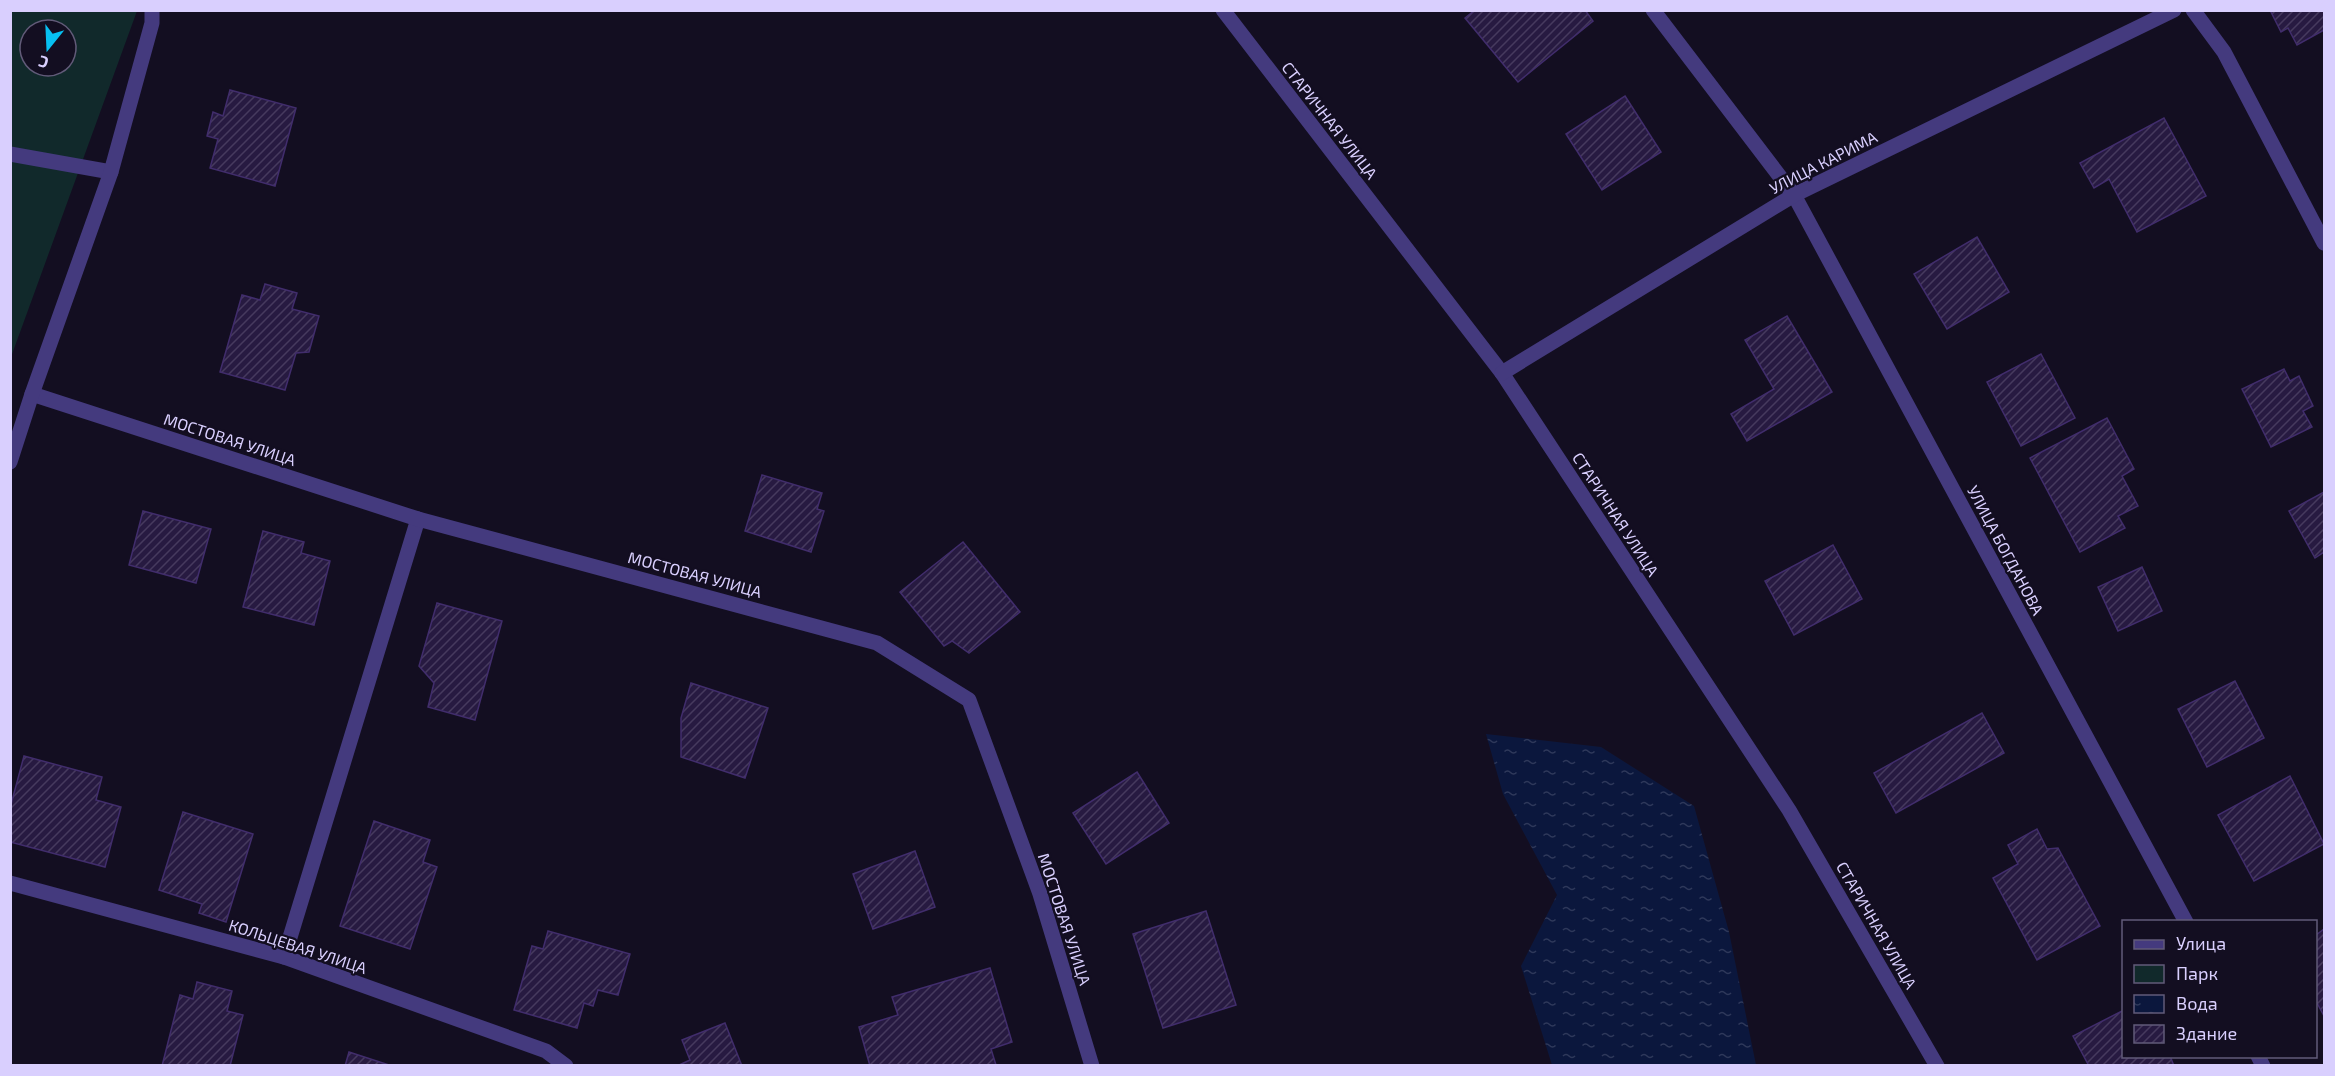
<svg xmlns="http://www.w3.org/2000/svg" width="2335" height="1076" viewBox="0 0 2335 1076" font-family="'Exo 2',sans-serif">
	<style>
		.green { fill: #11292b; fill-rule: evenodd }
		.water { fill: url(#water-ripples) }
		.building { fill: url(#building-hatch); stroke: #412d6c; stroke-width: 1.5 }
		.lines { fill: none; stroke-linecap: round; stroke-linejoin: round }
		.service { stroke: #443a7e; stroke-width: 15 }
		.minor { stroke: #443a7e; stroke-width: 15 }
		.labels { text-anchor: middle; dominant-baseline: central; stroke-width: 4.5; stroke-linejoin: round; paint-order: stroke }
		.street-label { font-size: 16px; fill: #d9cffe; stroke: #130e21 }
	</style>
	<defs>
		<pattern id="water-ripples" width="26" height="14" patternUnits="userSpaceOnUse" patternTransform="scale(1.5)"><rect width="26" height="14" fill="#0b173d"/><path d="M2 4q2-2 4 0t4 0M15 11q2-2 4 0t4 0" fill="none" stroke="#2e385a"/></pattern>
		<pattern id="building-hatch" width="6" height="6" patternUnits="userSpaceOnUse" patternTransform="scale(1.5)"><rect width="6" height="6" fill="#271a41"/><path d="M-1 1l2-2M0 6l6-6M5 7l2-2" fill="none" stroke="#463a5e"/></pattern>
	</defs>
	<rect width="100%" height="100%" fill="#130e21"/>
	<path class="green" d="M11 11H137L11 357ZM30 30H66V66H30Z"/>
	<polygon class="water" points="1486,734 1601,747 1694,806 1729,932 1756,1065 1552,1065 1521,966 1557,895 1503,794"/>
	<g class="building">
		<polygon points="1475,10 1585,10 1593,21 1518,82 1465,18"/>
		<polygon points="2270,10 2324,10 2324,30 2297,45 2288,28 2281,32"/>
		<polygon points="230,90 296,108 275,186 210,168 218,139 207,136 213,112 223,116"/>
		<polygon points="1625,96 1661,152 1602,190 1566,134"/>
		<polygon points="2164,118 2206,196 2137,232 2109,179 2094,188 2080,163"/>
		<polygon points="1977,237 2009,292 1947,329 1914,274"/>
		<polygon points="265,284 297,293 292,309 319,316 309,352 296,353 285,390 220,372 242,295 260,300"/>
		<polygon points="1787,316 1832,392 1747,441 1731,414 1774,389 1745,340"/>
		<polygon points="2041,354 2075,418 2021,446 1987,382"/>
		<polygon points="2284,369 2290,381 2299,376 2313,406 2303,411 2312,427 2271,447 2242,389"/>
		<polygon points="2107,418 2134,469 2122,476 2138,506 2118,516 2125,528 2080,552 2030,458"/>
		<polygon points="762,475 822,493 817,509 824,511 811,552 745,531"/>
		<polygon points="2324,492 2324,552 2315,558 2289,511"/>
		<polygon points="143,511 211,529 196,583 129,565"/>
		<polygon points="263,531 304,542 301,553 330,561 314,625 243,607"/>
		<polygon points="963,542 1020,612 969,653 952,641 944,646 900,592"/>
		<polygon points="1833,545 1862,599 1794,635 1765,581"/>
		<polygon points="2142,567 2162,611 2118,631 2098,587"/>
		<polygon points="437,603 502,621 475,720 428,707 434,683 419,666"/>
		<polygon points="2235,681 2264,738 2207,767 2178,709"/>
		<polygon points="691,683 768,708 745,778 681,757 681,718"/>
		<polygon points="1982,713 2004,753 1896,813 1874,773"/>
		<polygon points="24,756 102,777 96,800 121,807 105,867 10,842 10,808"/>
		<polygon points="1137,772 1169,823 1106,864 1073,813"/>
		<polygon points="2290,776 2324,844 2254,881 2218,815"/>
		<polygon points="183,812 253,834 226,922 199,913 202,904 159,890"/>
		<polygon points="374,821 430,840 423,862 437,867 410,949 340,926"/>
		<polygon points="2037,829 2047,849 2058,848 2100,926 2037,960 1993,878 2018,864 2008,845"/>
		<polygon points="915,851 935,907 873,929 853,874"/>
		<polygon points="1206,911 1236,1005 1163,1028 1133,934"/>
		<polygon points="2324,929 2324,1016 2316,1001 2316,935"/>
		<polygon points="548,931 630,954 618,995 598,990 593,1006 584,1003 577,1028 514,1010 532,946 543,949"/>
		<polygon points="990,968 1012,1042 991,1049 996,1065 870,1066 859,1027 898,1015 892,997"/>
		<polygon points="197,982 232,991 227,1011 243,1015 230,1066 162,1066 180,995 193,999"/>
		<polygon points="2124,1010 2124,1056 2170,1056 2174,1066 2089,1066 2073,1036"/>
		<polygon points="725,1023 742,1066 677,1066 690,1060 682,1040"/>
		<polygon points="349,1052 392,1066 345,1066"/>
	</g>
	<g class="lines">
		<g class="service">
			<polyline points="10,154 111,172"/>
			<polyline points="284,957 418,519"/>
		</g>
		<g class="minor">
			<polyline points="1223,10 1502,373 1789,810 1937,1066"/>
			<polyline points="1653,10 1794,195 2186,922"/>
			<polyline points="2193,10 2224,52 2324,243"/>
			<polyline points="1502,373 1794,195 2174,10"/>
			<polyline points="32,394 418,519 877,643 969,700 1040,894 1092,1066"/>
			<polyline points="10,462 32,394 111,172 152,23 152,10"/>
			<polyline points="10,883 284,957 546,1051 566,1066"/>
			<polyline points="2258,1056 2263,1066"/>
		</g>
	</g>
	<g class="labels">
		<g class="street-label">
			<text transform="translate(1330 120) rotate(52)">СТАРИЧНАЯ УЛИЦА</text>
			<text transform="translate(1823 162) rotate(-27)">УЛИЦА КАРИМА</text>
			<text transform="translate(230 439) rotate(18)">МОСТОВАЯ УЛИЦА</text>
			<text transform="translate(1616 514) rotate(57)">СТАРИЧНАЯ УЛИЦА</text>
			<text transform="translate(2006 550) rotate(62)">УЛИЦА БОГДАНОВА</text>
			<text transform="translate(695 574) rotate(15)">МОСТОВАЯ УЛИЦА</text>
			<text transform="translate(1065 919) rotate(72)">МОСТОВАЯ УЛИЦА</text>
			<text transform="translate(1877 925) rotate(60)">СТАРИЧНАЯ УЛИЦА</text>
			<text transform="translate(298 946) rotate(18)">КОЛЬЦЕВАЯ УЛИЦА</text>
		</g>
	</g>
	<rect width="2335" height="1076" fill="none" stroke="#d9cffe" stroke-width="24"/>
	<rect x="2122" y="920" width="195" height="138" fill="#130e21" stroke="#625b79" stroke-width="1.5"/>
	<rect x="2134" y="940" width="30" height="9" fill="#443a7e" stroke="#625b79" stroke-width="1.5"/>
	<text x="2176" y="950" font-size="18" fill="#d9cffe">Улица</text>
	<rect x="2134" y="965" width="30" height="18" fill="#11292b" stroke="#625b79" stroke-width="1.5"/>
	<text x="2176" y="980" font-size="18" fill="#d9cffe">Парк</text>
	<rect x="2134" y="995" width="30" height="18" fill="url(#water-ripples)" stroke="#625b79" stroke-width="1.5"/>
	<text x="2176" y="1010" font-size="18" fill="#d9cffe">Вода</text>
	<rect x="2134" y="1025" width="30" height="18" fill="url(#building-hatch)" stroke="#625b79" stroke-width="1.5"/>
	<text x="2176" y="1040" font-size="18" fill="#d9cffe">Здание</text>
	<g transform="translate(48 48) rotate(198)"><circle r="28" fill="#130e21" stroke="#625b79" stroke-width="1.5"/>
	<path d="M0-4.5L10 22L0 15L-10 22Z" fill="#07c0f1"/>
	<text y="-9" font-size="16" font-weight="bold" text-anchor="middle" fill="#d9cffe">С</text>
	</g>
</svg>
